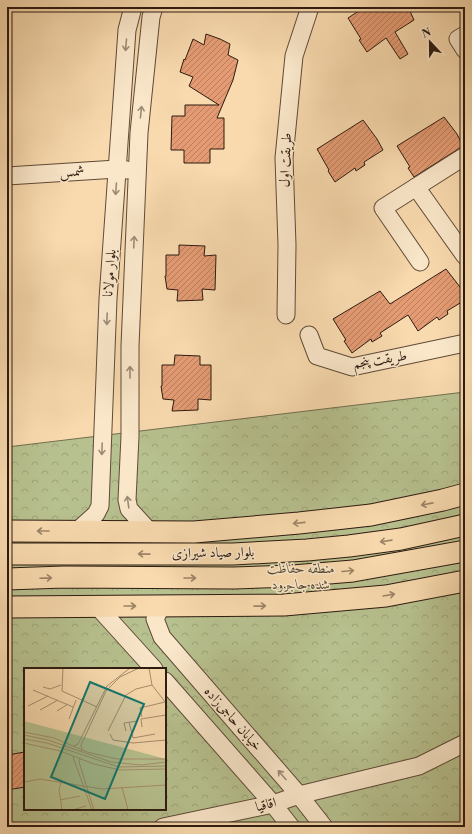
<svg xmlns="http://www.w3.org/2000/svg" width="472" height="834" viewBox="0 0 472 834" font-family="'Libre Bodoni',Amiri,serif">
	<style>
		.park { fill: url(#park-crowns); stroke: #726e50; fill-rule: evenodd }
		.building { fill: url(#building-hatch); stroke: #2d1a10 }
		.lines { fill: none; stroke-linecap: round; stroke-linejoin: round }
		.minor-casing { stroke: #604a38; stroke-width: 19 }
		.major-casing { stroke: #2d1a10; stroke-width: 23 }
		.minor { stroke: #fae7ca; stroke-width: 17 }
		.major { stroke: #f8daae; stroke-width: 21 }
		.oneway { stroke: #9e8b76 }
		.oneway2 { stroke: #9d8467 }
		.labels { text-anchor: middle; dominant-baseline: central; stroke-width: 3; stroke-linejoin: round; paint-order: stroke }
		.street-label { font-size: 14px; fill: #2d1a10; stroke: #fae7ca }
		.park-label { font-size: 14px; font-style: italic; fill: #564c36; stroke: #fae7ca }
		.inset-road { fill: none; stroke: #a78d6f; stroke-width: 1 }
		.view { fill: #0f766e; fill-opacity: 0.15; stroke: #0f766e; stroke-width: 2 }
		.inset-edge { fill: none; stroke: #2d1a10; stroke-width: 2 }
	</style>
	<defs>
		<pattern id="park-crowns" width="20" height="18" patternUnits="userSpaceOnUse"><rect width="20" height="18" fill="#b7c18f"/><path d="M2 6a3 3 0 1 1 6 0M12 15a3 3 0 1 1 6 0" fill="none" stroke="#9ea57a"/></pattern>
		<pattern id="building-hatch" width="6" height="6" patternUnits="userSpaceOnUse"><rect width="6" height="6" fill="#e49b73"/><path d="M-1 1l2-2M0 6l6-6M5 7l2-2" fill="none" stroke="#b97e5d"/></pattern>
	</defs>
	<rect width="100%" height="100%" fill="#f8daae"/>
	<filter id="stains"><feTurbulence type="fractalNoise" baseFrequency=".005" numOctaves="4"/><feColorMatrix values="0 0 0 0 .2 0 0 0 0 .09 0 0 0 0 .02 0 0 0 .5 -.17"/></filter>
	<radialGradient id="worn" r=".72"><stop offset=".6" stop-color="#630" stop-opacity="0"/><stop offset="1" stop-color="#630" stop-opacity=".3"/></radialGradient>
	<path class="park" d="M465 392V827H7V447ZM25 669H165V809H25Z"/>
	<g class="building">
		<polygon points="365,7 403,7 406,11 409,9 414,20 395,32 408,54 400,59 386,38 367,52 359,40 361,39 348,18"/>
		<polygon points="206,34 220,39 230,44 228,55 238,60 233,80 217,118 224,118 224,149 210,149 210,163 184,163 184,150 171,150 172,116 185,116 185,105 219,105 189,86 193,77 180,72 184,59 185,60 193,39 204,45"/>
		<polygon points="444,117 457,134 463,146 460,148 414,177 408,168 410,167 397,146"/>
		<polygon points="363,120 377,139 383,150 364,162 365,165 356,171 355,168 335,182 328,171 329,170 317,149"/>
		<polygon points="179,245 205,246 204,256 216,255 215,290 202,289 203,300 177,301 178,290 167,289 165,276 166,276 166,255 179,255"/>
		<polygon points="446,269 460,287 465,297 465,300 447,311 448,314 439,320 437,317 418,331 408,315 380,333 382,336 372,342 371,339 352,353 344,341 346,340 333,319 380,291 390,304"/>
		<polygon points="175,355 200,356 200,365 211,365 211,400 198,399 198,410 172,411 174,400 163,399 161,386 162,386 162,365 174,365"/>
		<polygon points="25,752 25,787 7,790 7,755"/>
	</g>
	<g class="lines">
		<g class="minor-casing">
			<g id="minor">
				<polyline points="465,35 458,39 465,50"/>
				<polyline points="7,176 117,169 127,170"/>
				<polyline points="416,187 465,256"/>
				<polyline points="420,262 383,208 465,156"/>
				<polyline points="286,315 287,245 284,158 294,56 310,7"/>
				<polyline points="309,335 317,356 352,367 465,343"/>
				<polyline points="77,531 96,514 100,506 108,299 127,30 133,7"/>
				<polyline points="150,532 129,509 127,500 130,436 130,346 139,133 151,17 154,7"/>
				<polyline points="97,606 154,669"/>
				<polyline points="161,607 155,619 162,637 299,795 324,827"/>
				<polyline points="165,681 273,804 291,827"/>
				<polyline points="163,827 273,804 299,795 419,766 465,743"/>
			</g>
		</g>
		<g class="major-casing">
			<g id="major">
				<polyline points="7,531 194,532 299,523 371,515 443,500 465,494"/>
				<polyline points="7,554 233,554 307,550 349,546 401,539 465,525"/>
				<polyline points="7,579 64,577 234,578 293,576 353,571 465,551"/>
				<polyline points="7,607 284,605 386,596 465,581"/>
			</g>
		</g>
		<use href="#minor" class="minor"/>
		<use href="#major" class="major"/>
	</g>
	<defs><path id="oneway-shaft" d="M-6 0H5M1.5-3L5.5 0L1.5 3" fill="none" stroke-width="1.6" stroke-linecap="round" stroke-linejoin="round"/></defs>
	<g class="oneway">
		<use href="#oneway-shaft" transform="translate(126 45) rotate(95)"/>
		<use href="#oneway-shaft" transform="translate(141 112) rotate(-84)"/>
		<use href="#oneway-shaft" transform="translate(116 189) rotate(94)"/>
		<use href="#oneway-shaft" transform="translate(134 242) rotate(-87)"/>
		<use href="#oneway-shaft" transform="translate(107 319) rotate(92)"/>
		<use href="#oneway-shaft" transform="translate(130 372) rotate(-90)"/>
		<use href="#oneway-shaft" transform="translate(102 449) rotate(92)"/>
		<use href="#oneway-shaft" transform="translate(128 502) rotate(-98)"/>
		<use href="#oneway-shaft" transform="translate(282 775) rotate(-131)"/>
	</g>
	<g class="oneway2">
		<use href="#oneway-shaft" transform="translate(427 504) rotate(169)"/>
		<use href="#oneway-shaft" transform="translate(299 523) rotate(174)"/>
		<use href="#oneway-shaft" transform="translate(43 531) rotate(-180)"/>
		<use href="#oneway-shaft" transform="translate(386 541) rotate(172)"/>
		<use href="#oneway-shaft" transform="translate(144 554) rotate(-179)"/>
		<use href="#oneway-shaft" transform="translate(348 571) rotate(-5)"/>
		<use href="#oneway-shaft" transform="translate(46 578) rotate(-2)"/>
		<use href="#oneway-shaft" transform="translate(190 578)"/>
		<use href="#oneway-shaft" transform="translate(389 595) rotate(-10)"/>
		<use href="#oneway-shaft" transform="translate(130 606)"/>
		<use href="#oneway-shaft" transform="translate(260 606) rotate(-1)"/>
	</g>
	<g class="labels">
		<g class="street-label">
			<text transform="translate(286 160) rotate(-88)">طریقت اول</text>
			<text transform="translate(72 172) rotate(-3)">شمس</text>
			<text transform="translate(110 273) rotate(-86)">بلوار مولانا</text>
			<text transform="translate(380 360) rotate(-9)">طریقت پنجم</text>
			<text transform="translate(213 553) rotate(-1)">بلوار صیاد شیرازی</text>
			<text transform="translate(233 719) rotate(49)">خیابان حاجی‌زاده</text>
			<text transform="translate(266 805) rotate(-14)">اقاقیا</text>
		</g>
		<g class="park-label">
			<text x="301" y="569">منطقه حفاظت<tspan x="301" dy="16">شده جاجرود</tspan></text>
		</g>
	</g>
	<g transform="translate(24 668)">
		<rect width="142" height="142" fill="#f8daae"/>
		<path d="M0 53 142 91V142H0Z" fill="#b7c18f"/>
		<path class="inset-road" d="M39 0 38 23 73 39M125 0 128 17 142 35M19 19 26 21 37 17M9 22 49 39M4 38 24 28M16 42 34 32M33 43 44 36M118 49 116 40 141 34M45 51 52 32M105 54 109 70 131 66M118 59 117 51 142 47M84 63 102 27 112 21 128 17M102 63 100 55 114 53M0 64 30 70 63 84 93 91H142M86 66 89 72 109 75 142 72M0 67 24 72 87 94 117 97 142 94M0 71 23 75 95 99 142 98M0 75 36 83 70 96 96 102 142 101M50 78 54 76 83 18 106 0M58 82 57 77 82 23 96 9 115 0M49 89 68 142M56 91 55 94 70 142M0 114 16 111 78 121 142 117M37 114 35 122 38 142M98 119 104 142M36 132 56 128M48 142 62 138"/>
		<path class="view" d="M66 14 120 36 81 131 27 109Z"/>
		<rect width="142" height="142" class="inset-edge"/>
	</g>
	<rect width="472" height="834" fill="none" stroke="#f8daae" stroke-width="24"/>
	<rect x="8" y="8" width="456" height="818" fill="none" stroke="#2d1a10" stroke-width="2"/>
	<rect x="12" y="12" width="448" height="810" fill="none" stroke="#2d1a10"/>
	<g transform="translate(430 42) rotate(338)" stroke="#fae7ca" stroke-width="3" paint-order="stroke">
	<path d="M0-3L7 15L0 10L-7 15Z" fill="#2d1a10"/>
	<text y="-6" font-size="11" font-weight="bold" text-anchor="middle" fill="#2d1a10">N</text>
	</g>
	<rect width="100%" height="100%" filter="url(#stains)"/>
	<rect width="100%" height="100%" fill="url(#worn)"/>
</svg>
